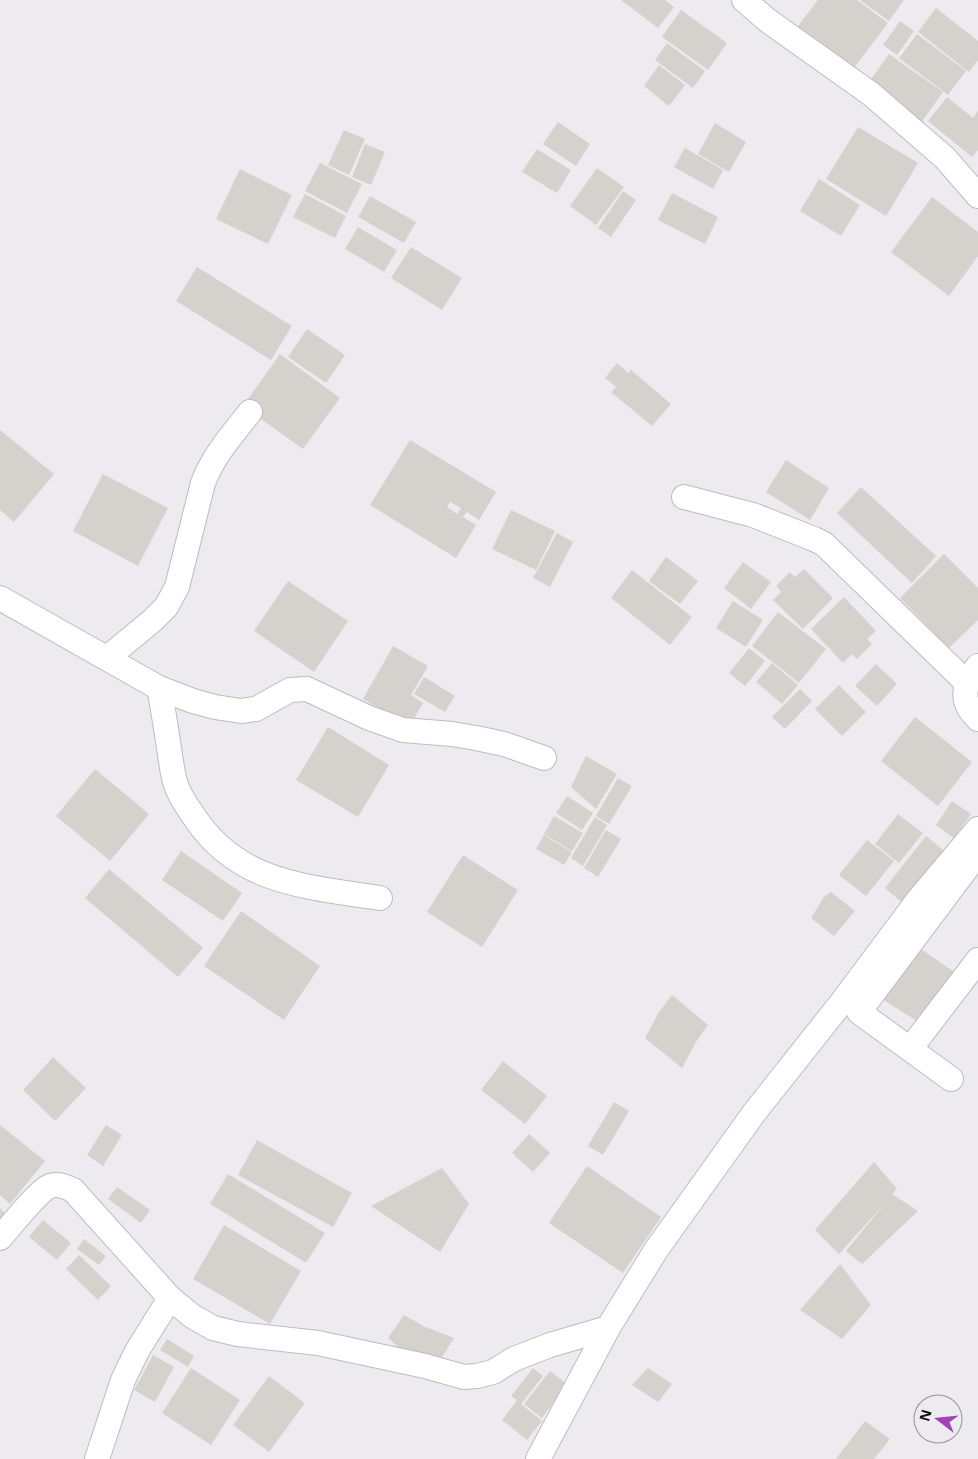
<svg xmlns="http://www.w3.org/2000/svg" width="978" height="1459" viewBox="0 0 978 1459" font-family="'Open Sans',sans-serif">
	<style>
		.building { fill: #d5d2cd; fill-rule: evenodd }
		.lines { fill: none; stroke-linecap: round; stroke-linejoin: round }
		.minor-casing { stroke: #bebbc0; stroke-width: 26 }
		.minor { stroke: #fff; stroke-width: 24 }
	</style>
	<rect width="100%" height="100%" fill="#eeebf0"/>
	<g class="building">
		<polygon points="621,0 665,0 674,7 658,28"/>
		<polygon points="818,0 857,0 888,23 850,73 795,30"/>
		<polygon points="860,0 904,0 889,21"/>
		<polygon points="936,8 978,41 978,60 969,72 918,32"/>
		<polygon points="681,10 727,43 708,70 662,37"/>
		<polygon points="900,21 914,31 897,55 883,45"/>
		<polygon points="917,34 966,71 948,95 899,58"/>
		<polygon points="667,43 705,71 693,88 655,60"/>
		<polygon points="889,54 943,92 921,123 867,85"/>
		<polygon points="659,65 685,85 669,106 644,86"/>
		<polygon points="947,97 973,118 978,111 978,150 972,157 928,121"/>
		<polygon points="558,122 590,144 576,166 543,144"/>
		<polygon points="715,123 746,142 729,172 698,154"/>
		<polygon points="858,127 918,163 886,216 826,179"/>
		<polygon points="344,130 365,139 349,175 328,165"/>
		<polygon points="365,144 385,152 371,185 352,177"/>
		<polygon points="685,148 723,170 713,189 674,167"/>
		<polygon points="537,149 571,170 557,193 522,172"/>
		<polygon points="320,163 362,184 347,213 305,191"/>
		<polygon points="597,168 624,187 596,225 570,206"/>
		<polygon points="240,169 292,195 268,244 216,219"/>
		<polygon points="819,179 860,205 841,236 800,211"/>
		<polygon points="623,191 636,200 611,237 598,228"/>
		<polygon points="672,193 718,217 705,244 658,220"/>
		<polygon points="305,194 346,216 335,238 293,217"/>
		<polygon points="370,196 416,222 404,243 358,217"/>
		<polygon points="932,197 978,232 978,256 949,296 891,252"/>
		<polygon points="358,227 397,250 384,272 345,249"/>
		<polygon points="411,247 462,278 442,310 391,278"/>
		<polygon points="197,267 292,326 271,360 176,301"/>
		<polygon points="307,329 345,355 326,383 288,357"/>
		<polygon points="280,354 340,398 303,449 243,406"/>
		<polygon points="617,363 628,373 631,370 671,404 652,426 611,392 616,387 605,378"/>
		<polygon points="0,430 54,474 14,522 0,510"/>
		<path d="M410 440 496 492 479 520 467 512 463 517 476 525 456 558 370 505ZM450 502 461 508 457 514 447 507Z"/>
		<polygon points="786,460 829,488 810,520 766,492"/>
		<polygon points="103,474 168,508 138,566 73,531"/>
		<polygon points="861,487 936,556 912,583 837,513"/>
		<polygon points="511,510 555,531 536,570 492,549"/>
		<polygon points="557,533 573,542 550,587 533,578"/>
		<polygon points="944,554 978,588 978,620 949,648 900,598"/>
		<polygon points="666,557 698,581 680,604 649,581"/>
		<polygon points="743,562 771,582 751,609 724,588"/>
		<polygon points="804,569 833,598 803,629 773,600 781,592 776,586 790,572 795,577"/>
		<polygon points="632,570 692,617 670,645 611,598"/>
		<polygon points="288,581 348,621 314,672 254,631"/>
		<polygon points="844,597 876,631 867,639 872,644 857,659 852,654 843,663 811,629"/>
		<polygon points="733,601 763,620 746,647 716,628"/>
		<polygon points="778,612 826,649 799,683 752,646"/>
		<polygon points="393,646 428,666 411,695 423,703 410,726 363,699"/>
		<polygon points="749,648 765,661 745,686 729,673"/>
		<polygon points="772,663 798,685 782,704 756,682"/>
		<polygon points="876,664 897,684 877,706 855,686"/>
		<polygon points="424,677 455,696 445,712 414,694"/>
		<polygon points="839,685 866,712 842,736 815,709"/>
		<polygon points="800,689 812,701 785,729 772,717"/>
		<polygon points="915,717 972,762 938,806 881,761"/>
		<polygon points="328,727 389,765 358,817 296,780"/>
		<polygon points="586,756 617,774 596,809 571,787"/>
		<polygon points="95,769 149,814 110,861 56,816"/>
		<polygon points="618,778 632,786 609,824 596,816"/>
		<polygon points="567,796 593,813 582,830 556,813"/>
		<polygon points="952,801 971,814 954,838 936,825"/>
		<polygon points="898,814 923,833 899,863 875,844"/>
		<polygon points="554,816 583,833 572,851 544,834"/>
		<polygon points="595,817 607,825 583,866 571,858"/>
		<polygon points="606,830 621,839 598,877 584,868"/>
		<polygon points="544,835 572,852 564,865 536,849"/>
		<polygon points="926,836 947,853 905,905 885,888"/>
		<polygon points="867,840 894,861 866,896 839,875"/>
		<polygon points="181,851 242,893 223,921 162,880"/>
		<polygon points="463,855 518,890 482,947 427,912"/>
		<polygon points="109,869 203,948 178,977 85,898"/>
		<polygon points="831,892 855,911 834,936 811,918 824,897"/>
		<polygon points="241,911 320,966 284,1020 204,966"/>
		<polygon points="918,947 960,976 923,1025 882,999"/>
		<polygon points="672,995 708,1025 696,1042 682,1068 645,1038 659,1012"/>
		<polygon points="53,1057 86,1088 55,1121 23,1090"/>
		<polygon points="503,1061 547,1096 525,1124 481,1090"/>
		<polygon points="614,1102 629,1111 603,1155 588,1146"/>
		<polygon points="0,1125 45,1161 10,1204 0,1195"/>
		<polygon points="106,1125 122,1135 103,1166 87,1155"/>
		<polygon points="529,1134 550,1153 533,1172 512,1153"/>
		<polygon points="257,1140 352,1193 333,1227 238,1175"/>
		<polygon points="874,1162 897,1189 892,1194 918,1211 862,1264 846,1251 885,1203 839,1254 815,1230"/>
		<polygon points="587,1166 661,1217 623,1273 549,1223"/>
		<polygon points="442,1168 469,1204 440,1252 371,1206"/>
		<polygon points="228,1174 325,1233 306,1263 210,1204"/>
		<polygon points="117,1187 150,1210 141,1223 108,1199"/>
		<polygon points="0,1208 7,1216 0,1223"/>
		<polygon points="43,1220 71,1243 57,1260 29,1237"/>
		<polygon points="224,1225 301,1271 270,1324 193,1279"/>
		<polygon points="84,1239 106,1256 99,1265 77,1249"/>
		<polygon points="79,1255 111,1286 98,1300 66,1269"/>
		<polygon points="840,1264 871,1305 842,1339 800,1310"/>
		<polygon points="404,1315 423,1326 454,1338 437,1365 407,1355 388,1338"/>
		<polygon points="167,1339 194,1356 188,1367 160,1350"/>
		<polygon points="153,1355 174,1367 155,1402 134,1390"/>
		<polygon points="191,1368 240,1400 211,1445 162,1413"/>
		<polygon points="533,1368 543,1376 521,1404 542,1421 527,1440 502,1420 517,1400 511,1396"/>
		<polygon points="648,1368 672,1384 658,1402 632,1385"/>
		<polygon points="550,1371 567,1384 542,1418 524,1404"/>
		<polygon points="269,1376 305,1403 269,1452 233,1425"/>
		<polygon points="865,1421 890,1439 874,1459 836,1459"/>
	</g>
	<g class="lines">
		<g class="minor-casing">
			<g id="minor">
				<polyline points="744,0 767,20 871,94 945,158 978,196"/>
				<polyline points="684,497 753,515 814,539 824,544 967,683"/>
				<polyline points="0,598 159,688 193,701 215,707 241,711 256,709 290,690 307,689 369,718 403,730 452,734 476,738 504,744 544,758"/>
				<path d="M107 658 153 620 166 607 177 587 203 483C213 456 232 435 250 412"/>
				<path d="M978 666C969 678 961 691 968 706 970 711 975 715 978 719"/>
				<path d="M159 688C163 708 166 728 169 748 171 760 172 773 176 785 180 797 188 808 195 818 239 884 308 887 380 898"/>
				<polyline points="910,1049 978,960"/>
				<polyline points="951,1079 859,1012 978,853"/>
				<path d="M0 1238C10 1227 38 1191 50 1186 58 1183 66 1187 73 1190L170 1298 192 1316 213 1328 238 1334 318 1343 425 1366 464 1377 477 1376 493 1372 514 1359 550 1345 608 1328"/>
				<polyline points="97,1459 123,1380 137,1351 170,1298"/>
				<polyline points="538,1459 608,1328 656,1250 754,1113 842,1002 919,899 978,829"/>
			</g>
		</g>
		<use href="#minor" class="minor"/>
	</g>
	<g transform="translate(938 1419) rotate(286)"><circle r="24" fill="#eeebf0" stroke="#959396"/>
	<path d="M0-4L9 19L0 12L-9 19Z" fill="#9f45b1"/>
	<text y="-8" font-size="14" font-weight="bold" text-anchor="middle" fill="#100f10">N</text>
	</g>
</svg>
